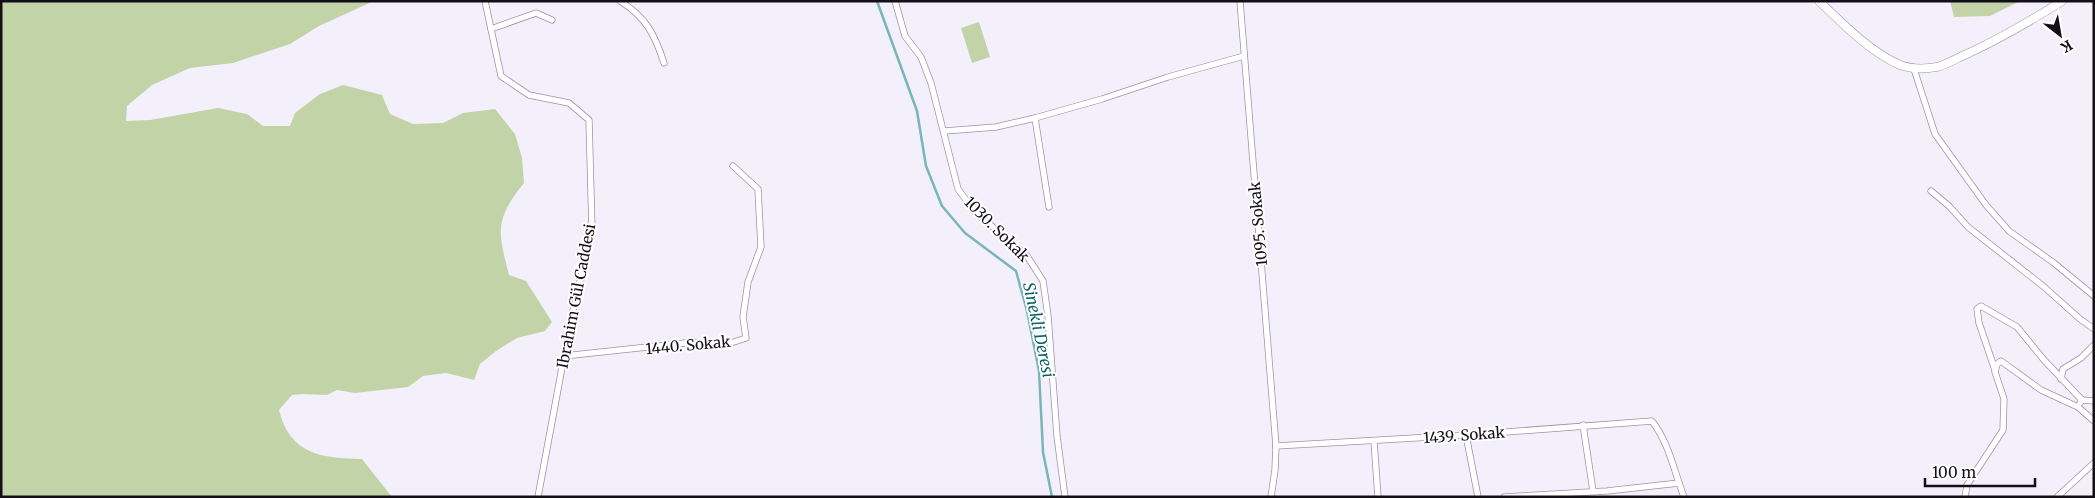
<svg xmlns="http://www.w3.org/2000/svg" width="2095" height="498" viewBox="0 0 2095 498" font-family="Merriweather,serif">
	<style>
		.green { fill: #c2d3a7 }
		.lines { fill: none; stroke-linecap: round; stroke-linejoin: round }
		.stream { stroke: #78b6ba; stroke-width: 2.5 }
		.minor-casing { stroke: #9b91ab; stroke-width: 7 }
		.secondary-casing { stroke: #9b91ab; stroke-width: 9 }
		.minor { stroke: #fff; stroke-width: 5.5 }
		.secondary { stroke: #fff; stroke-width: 8 }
		.labels { text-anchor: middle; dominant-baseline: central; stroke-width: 4; stroke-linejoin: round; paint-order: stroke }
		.street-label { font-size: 15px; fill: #130f18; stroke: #fff }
		.water-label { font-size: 16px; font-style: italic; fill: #086267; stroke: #fff }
	</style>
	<rect width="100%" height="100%" fill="#f4f0fb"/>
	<g class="green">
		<path d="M1 1H374L319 26 290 44 233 63 190 68 152 85 127 106 126 121 150 120 218 108 247 114 263 126H290L295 113 320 94 343 85 382 95 390 114 413 124 443 123 463 113 495 109 515 134 522 158 524 183C494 220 498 232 509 275L526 281 552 322 545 331 517 338 496 351 480 364 474 380 446 373 423 376 408 387 355 393 337 390 327 395 302 394 292 395 279 410C290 455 322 458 362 459L392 497H1Z"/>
		<polygon points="1950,1 2020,1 1990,16 1954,17"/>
		<polygon points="979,22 990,57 972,63 961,28"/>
	</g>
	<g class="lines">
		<polyline class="stream" points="877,1 917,111 926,166 942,206 965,233 1016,271 1027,311 1039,371 1043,452 1052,497"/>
		<g class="minor-casing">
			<g id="minor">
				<polyline points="485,1 501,76 529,95 569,103 589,120 592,230 571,319 538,497"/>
				<path d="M620 1C646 17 655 35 664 63"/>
				<polyline points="895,1 905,36 921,57 931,83 958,189 975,212 1027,256 1043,281 1048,316 1057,436 1065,497"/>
				<polyline points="1240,1 1276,446 1275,470 1271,497"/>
				<polyline points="491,29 536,13 552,20"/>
				<polyline points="1914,69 1935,134 1986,205 2009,231 2054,263 2094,296"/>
				<polyline points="1035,118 1049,207"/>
				<polyline points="945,131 996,127 1035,118 1102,99 1168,77 1244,56"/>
				<polyline points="1931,191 1949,206 1968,227 2043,286 2080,319 2094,329"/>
				<polyline points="564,356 685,343 734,342 746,338 743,317 748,282 761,247 758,189 733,166"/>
				<polyline points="1995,370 1979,323 1977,309 1981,306 2017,327 2044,360 2082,400"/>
				<polyline points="2061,379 2063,369 2081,358 2094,345"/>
				<polyline points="2080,403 2082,400 2094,401"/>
				<polyline points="1583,425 1593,491"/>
				<polyline points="1466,435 1478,497"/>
				<polyline points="1374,441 1378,497"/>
				<path d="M1276 446 1466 435 1652 421C1669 443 1674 471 1684 497"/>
				<polyline points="1504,497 1607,491 1679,483"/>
				<polyline points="1965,497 1967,485 2003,430 2004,399 1995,372 1997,364 2001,361 2041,390 2078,407 2094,421"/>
				<polyline points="2057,497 2094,463"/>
			</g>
		</g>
		<g class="secondary-casing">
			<path id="secondary" d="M1819 1C1842 23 1870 52 1900 65 1911 69 1925 69 1937 67 1948 64 1959 57 1969 53 2001 38 2032 20 2062 1"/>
		</g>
		<use href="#minor" class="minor"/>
		<use href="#secondary" class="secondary"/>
	</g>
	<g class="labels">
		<g class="street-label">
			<text transform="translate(1258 224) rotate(-95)">1095. Sokak</text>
			<text transform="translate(997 229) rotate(45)">1030. Sokak</text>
			<text transform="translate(576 296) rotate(-79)">Ibrahim Gül Caddesi</text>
			<text transform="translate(688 345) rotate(-5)">1440. Sokak</text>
			<text transform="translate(1464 435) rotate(-4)">1439. Sokak</text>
		</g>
		<g class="water-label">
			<text transform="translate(1039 330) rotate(78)">Sinekli Deresi</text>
		</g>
	</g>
	<rect width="2095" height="498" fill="none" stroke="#130f18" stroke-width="5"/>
	<g transform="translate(2060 35) rotate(149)" stroke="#ffffff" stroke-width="4" paint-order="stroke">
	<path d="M0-4L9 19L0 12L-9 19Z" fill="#130f18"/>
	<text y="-8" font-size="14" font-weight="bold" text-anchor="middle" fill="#130f18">K</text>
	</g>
	<path d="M1925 478v8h110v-8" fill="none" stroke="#130f18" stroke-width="2.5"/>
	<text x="1932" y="478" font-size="15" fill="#130f18" stroke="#ffffff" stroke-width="4" paint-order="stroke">100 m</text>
</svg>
